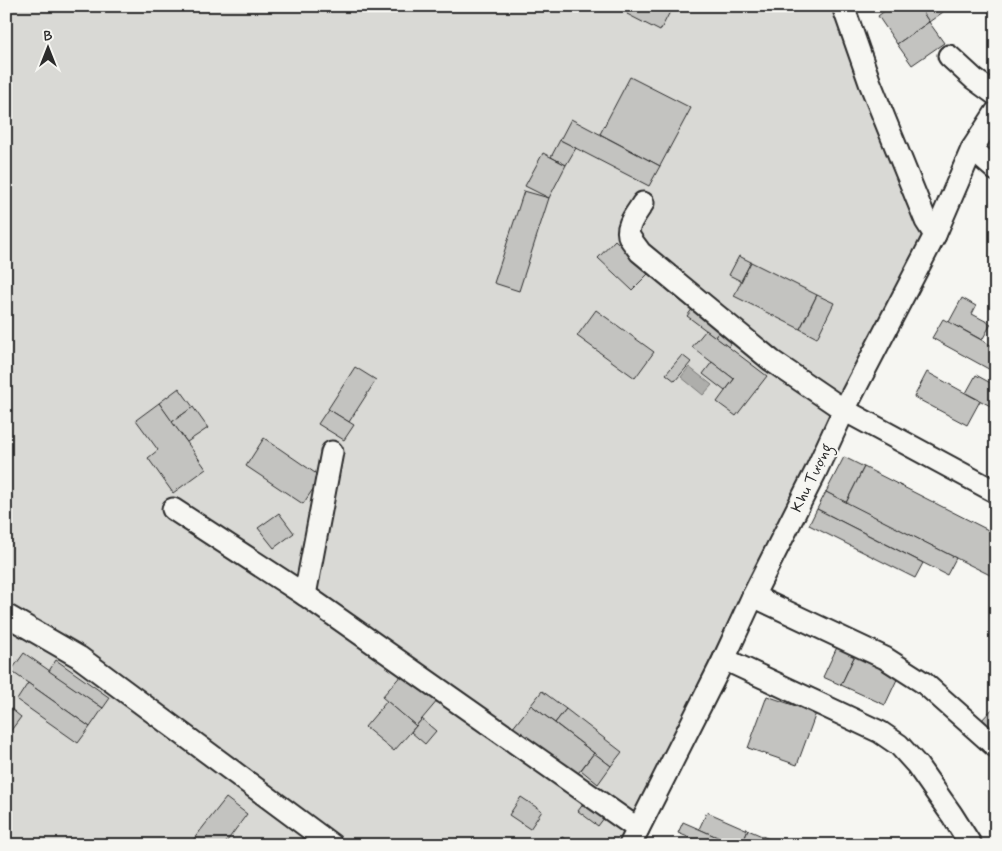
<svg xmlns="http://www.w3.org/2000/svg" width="1002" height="851" viewBox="0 0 1002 851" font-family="Mynerve,sans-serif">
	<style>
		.green { fill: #d9d9d5; stroke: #828280 }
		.water { fill: #aeaeab; stroke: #7a7a78 }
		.building { fill: #c3c3c0; stroke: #2b2b2b }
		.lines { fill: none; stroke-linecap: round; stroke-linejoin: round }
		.minor-casing { stroke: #2b2b2b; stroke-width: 25 }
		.minor { stroke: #f6f6f2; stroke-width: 21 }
		.labels { text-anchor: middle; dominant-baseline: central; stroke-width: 4; stroke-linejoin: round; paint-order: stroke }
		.street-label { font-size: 16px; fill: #2b2b2b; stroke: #f6f6f2 }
	</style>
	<rect width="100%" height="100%" fill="#f6f6f2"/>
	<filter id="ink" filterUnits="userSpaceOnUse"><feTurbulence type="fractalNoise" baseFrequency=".02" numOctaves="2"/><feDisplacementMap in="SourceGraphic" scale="10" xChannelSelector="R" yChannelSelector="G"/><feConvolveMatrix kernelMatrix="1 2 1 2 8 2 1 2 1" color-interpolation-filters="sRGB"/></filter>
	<g filter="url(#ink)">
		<polygon class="green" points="6,6 840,6 922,235 745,587 676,730 619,845 6,845"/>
		<polygon class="water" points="689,367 712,385 703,395 681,377"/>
		<g class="building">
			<polygon points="631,6 673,6 660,31 627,14"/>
			<polygon points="891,6 919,6 929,22 897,44 878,16"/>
			<polygon points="919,6 939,6 943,12 929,22"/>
			<polygon points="929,22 944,43 912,65 897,44"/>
			<polygon points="630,77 691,108 660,166 600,134"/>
			<polygon points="571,119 660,166 649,186 560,140"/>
			<polygon points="560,140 576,148 566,165 551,157"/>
			<polygon points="543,153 566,165 549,198 525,186"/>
			<polygon points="524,191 549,198 519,291 494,283"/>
			<polygon points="615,240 650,272 632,290 598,258"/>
			<polygon points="739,256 751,262 741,281 729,275"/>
			<polygon points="751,262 817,295 800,329 734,296"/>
			<polygon points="817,295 834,303 817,338 800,329"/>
			<polygon points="962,298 976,306 972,314 991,324 982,340 949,322"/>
			<polygon points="696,304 724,325 715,337 687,316"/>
			<polygon points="596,310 654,352 635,378 577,336"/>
			<polygon points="943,319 996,348 996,373 932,338"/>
			<polygon points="721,329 734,340 728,347 715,337"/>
			<polygon points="706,330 767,376 736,416 717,402 734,379 692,347"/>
			<polygon points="682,355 691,362 675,381 666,374"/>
			<polygon points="712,362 734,379 725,391 703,374"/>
			<polygon points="355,367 376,380 349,422 328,409"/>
			<polygon points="927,372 980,401 967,425 914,397"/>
			<polygon points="976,375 996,386 996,409 966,393"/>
			<polygon points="179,388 193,407 172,422 159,403"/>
			<polygon points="159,403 206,469 173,493 148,458 158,450 136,420"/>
			<polygon points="193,407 208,428 187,442 172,422"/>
			<polygon points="328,409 354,425 344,440 318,424"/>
			<polygon points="264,438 321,477 303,504 246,466"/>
			<polygon points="844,457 864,467 846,503 826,492"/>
			<polygon points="864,467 996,534 996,578 846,503"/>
			<polygon points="826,492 956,558 947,575 817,509"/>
			<polygon points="817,509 923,563 915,578 809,525"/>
			<polygon points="279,513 294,533 274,548 258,528"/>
			<polygon points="838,645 856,653 841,685 823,677"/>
			<polygon points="24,653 103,708 90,727 11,671"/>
			<polygon points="856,653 900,673 885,705 841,685"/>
			<polygon points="56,660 110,698 103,708 49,671"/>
			<polygon points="404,672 438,700 416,726 382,697"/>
			<polygon points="28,683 90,727 78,743 17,700"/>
			<polygon points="542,691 566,709 555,723 531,705"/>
			<polygon points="767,696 816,713 797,765 748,748"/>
			<polygon points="387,701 416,726 394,751 365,727"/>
			<polygon points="531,705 594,753 575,777 512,729"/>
			<polygon points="996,705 996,738 979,723"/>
			<polygon points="10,708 21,717 6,737 6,713"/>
			<polygon points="566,709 622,752 611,766 555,723"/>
			<polygon points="422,719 436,731 425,744 411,732"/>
			<polygon points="594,753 611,766 598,784 581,770"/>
			<polygon points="521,797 542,811 530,829 509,815"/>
			<polygon points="226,798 247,814 224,845 189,845"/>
			<polygon points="587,799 607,814 598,826 578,811"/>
			<polygon points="707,812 748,830 742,845 735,845 699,829"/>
			<polygon points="683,822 699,829 735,845 707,845 678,833"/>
			<polygon points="748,830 776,842 775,845 742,845"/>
			<polygon points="562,837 575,845 557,845"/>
		</g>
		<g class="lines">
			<g class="minor-casing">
				<g id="minor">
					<polyline points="843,6 870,83 926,221 935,235"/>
					<polyline points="949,56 974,79 996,95"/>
					<polyline points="972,149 996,170"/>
					<path d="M643 203C637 213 624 227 630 238 633 243 637 247 640 252L772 361 844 410 996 492"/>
					<polyline points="173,509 305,595 638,829"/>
					<polyline points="305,595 332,452"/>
					<polyline points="753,596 885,658 924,683 996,747"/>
					<polyline points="6,615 79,657 332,845"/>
					<polyline points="724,659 880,732 899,745 917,765 952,815 971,845"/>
					<polyline points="630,845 724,659 753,596 815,473 844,410 935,235 972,149 996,112"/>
				</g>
			</g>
			<use href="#minor" class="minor"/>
		</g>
	</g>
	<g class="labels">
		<g class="street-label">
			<text transform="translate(812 478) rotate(-64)">Khu Tượng</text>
		</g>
	</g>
	<rect width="1002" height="851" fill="none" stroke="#f6f6f2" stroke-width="25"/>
	<rect x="12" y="12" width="977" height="826" fill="none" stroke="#2b2b2b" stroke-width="2" filter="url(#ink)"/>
	<g transform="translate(48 48)" stroke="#f6f6f2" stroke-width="4" paint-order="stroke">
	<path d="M0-4L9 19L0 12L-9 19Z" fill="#2b2b2b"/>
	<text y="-8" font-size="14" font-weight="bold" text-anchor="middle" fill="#2b2b2b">B</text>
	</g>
</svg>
